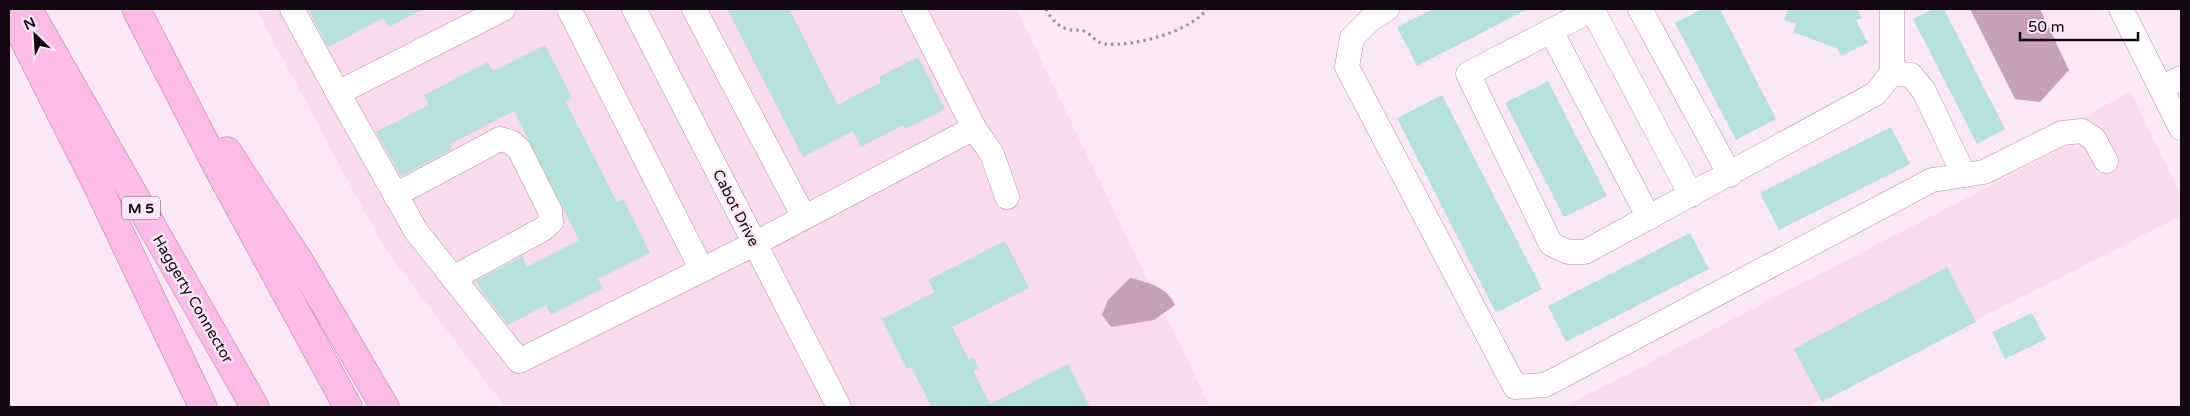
<svg xmlns="http://www.w3.org/2000/svg" width="2190" height="416" viewBox="0 0 2190 416" font-family="'Varela Round',sans-serif">
	<style>
		.built { fill: #fadaee }
		.water { fill: #c69fb8 }
		.building { fill: #b5e0dc }
		.lines { fill: none; stroke-linecap: round; stroke-linejoin: round }
		.minor-casing { stroke: #ae8fa3; stroke-width: 25 }
		.highway-casing { stroke: #ab7d9b; stroke-width: 29 }
		.path { stroke: #9b8b95; stroke-width: 3; stroke-dasharray: 2.5 4; stroke-linecap: butt }
		.minor { stroke: #fff; stroke-width: 24 }
		.highway { stroke: #fdbce6; stroke-width: 28 }
		.labels { text-anchor: middle; dominant-baseline: central; stroke-width: 5; stroke-linejoin: round; paint-order: stroke }
		.shield { fill: #fce8f4; stroke: #594b54; stroke-width: 1 }
		.shield-label { font-size: 14px; font-weight: bold; fill: #13080f }
		.street-label { font-size: 15px; fill: #13080f; stroke: #fce8f4 }
	</style>
	<rect width="100%" height="100%" fill="#fce8f4"/>
	<g class="built">
		<polygon points="256,9 1016,9 1210,407 505,407 383,246"/>
		<polygon points="2131,91 2181,196 2181,216 1806,407 1564,407 2080,139 2070,125"/>
	</g>
	<g class="water">
		<polygon points="1970,9 2040,9 2069,70 2040,102 2015,99"/>
		<path d="M1130 278C1148 282 1167 287 1175 305L1154 320 1111 327 1102 315 1108 300Z"/>
	</g>
	<g class="building">
		<polygon points="308,9 424,9 389,27 384,18 328,47"/>
		<polygon points="727,9 789,9 838,105 881,82 879,77 918,57 945,109 905,129 903,125 861,147 853,131 803,157"/>
		<polygon points="1433,9 1528,9 1417,66 1397,27"/>
		<polygon points="1702,9 1720,9 1776,119 1736,140 1675,23"/>
		<polygon points="1788,9 1857,9 1862,18 1856,20 1868,43 1841,56 1838,49 1793,32 1796,24 1784,20"/>
		<polygon points="1933,9 1944,9 2005,129 1977,144 1913,19"/>
		<polygon points="545,45 572,98 566,102 617,202 623,199 650,253 598,279 603,288 551,315 546,305 508,325 482,292 476,281 522,256 527,267 579,240 514,111 450,144 452,149 401,176 376,132 429,105 424,95 488,62 493,71"/>
		<polygon points="1548,81 1607,196 1564,217 1505,103"/>
		<polygon points="1442,95 1542,289 1496,313 1397,118"/>
		<polygon points="1891,127 1910,164 1779,230 1760,193"/>
		<polygon points="1690,233 1709,269 1566,342 1548,306"/>
		<polygon points="1005,241 1029,288 952,327 969,360 973,357 979,368 973,371 990,404 1068,364 1090,407 932,407 911,367 907,369 882,319 935,292 928,280"/>
		<polygon points="1947,267 1976,322 1822,402 1794,349"/>
		<polygon points="2032,313 2046,339 2005,359 1992,332"/>
	</g>
	<g class="lines">
		<g class="minor-casing">
			<g id="minor">
				<polyline points="292,9 338,93 503,9"/>
				<polyline points="569,9 702,270"/>
				<polyline points="634,9 839,407"/>
				<polyline points="694,9 804,217"/>
				<polyline points="1387,9 1371,19 1352,38 1347,67 1515,387 1545,385 1932,180 1984,172 2062,133 2082,131 2094,139 2106,161"/>
				<polyline points="1592,9 1691,195"/>
				<polyline points="1593,9 1468,74 1551,244 1568,252 1585,252 1875,94 1892,73 1892,9"/>
				<polyline points="1640,9 1730,175"/>
				<polyline points="2121,9 2181,128"/>
				<polyline points="1551,31 1649,218"/>
				<polyline points="1892,73 1911,75 1924,91 1964,175"/>
				<polyline points="2161,88 2181,78"/>
				<polyline points="338,93 416,231 519,361 754,244 974,128 914,9"/>
				<polyline points="974,128 992,154 1007,197"/>
				<polyline points="395,195 500,139 511,142 519,149 550,211 551,222 543,229 453,278"/>
			</g>
		</g>
		<g class="highway-casing">
			<g id="highway">
				<polyline points="28,9 255,407"/>
				<polyline points="136,9 220,172 348,407"/>
				<polyline points="9,10 98,187 203,407"/>
				<polyline points="227,151 300,262 385,407"/>
			</g>
		</g>
		<path class="path" d="M1046 9C1050 17 1057 26 1067 29 1073 31 1080 29 1086 32 1093 36 1096 43 1105 44 1133 47 1190 32 1207 9"/>
		<use href="#minor" class="minor"/>
		<use href="#highway" class="highway"/>
	</g>
	<g class="labels">
		<rect class="shield" x="122" y="196.5" width="38" height="23" rx="4"/>
		<g class="shield-label">
			<text x="141" y="208">M 5</text>
		</g>
		<g class="street-label">
			<text transform="translate(736 208) rotate(63)">Cabot Drive</text>
			<text transform="translate(193 299) rotate(60)">Haggerty Connector</text>
		</g>
	</g>
	<rect width="2190" height="416" fill="none" stroke="#13080f" stroke-width="20"/>
	<g transform="translate(35 35) rotate(335)" stroke="#fce8f4" stroke-width="4" paint-order="stroke">
	<path d="M0-4L9 19L0 12L-9 19Z" fill="#13080f"/>
	<text y="-8" font-size="14" font-weight="bold" text-anchor="middle" fill="#13080f">N</text>
	</g>
	<path d="M2020 32v8h118v-8" fill="none" stroke="#13080f" stroke-width="2.5"/>
	<text x="2028" y="32" font-size="15" fill="#13080f" stroke="#fce8f4" stroke-width="4" paint-order="stroke">50 m</text>
</svg>
